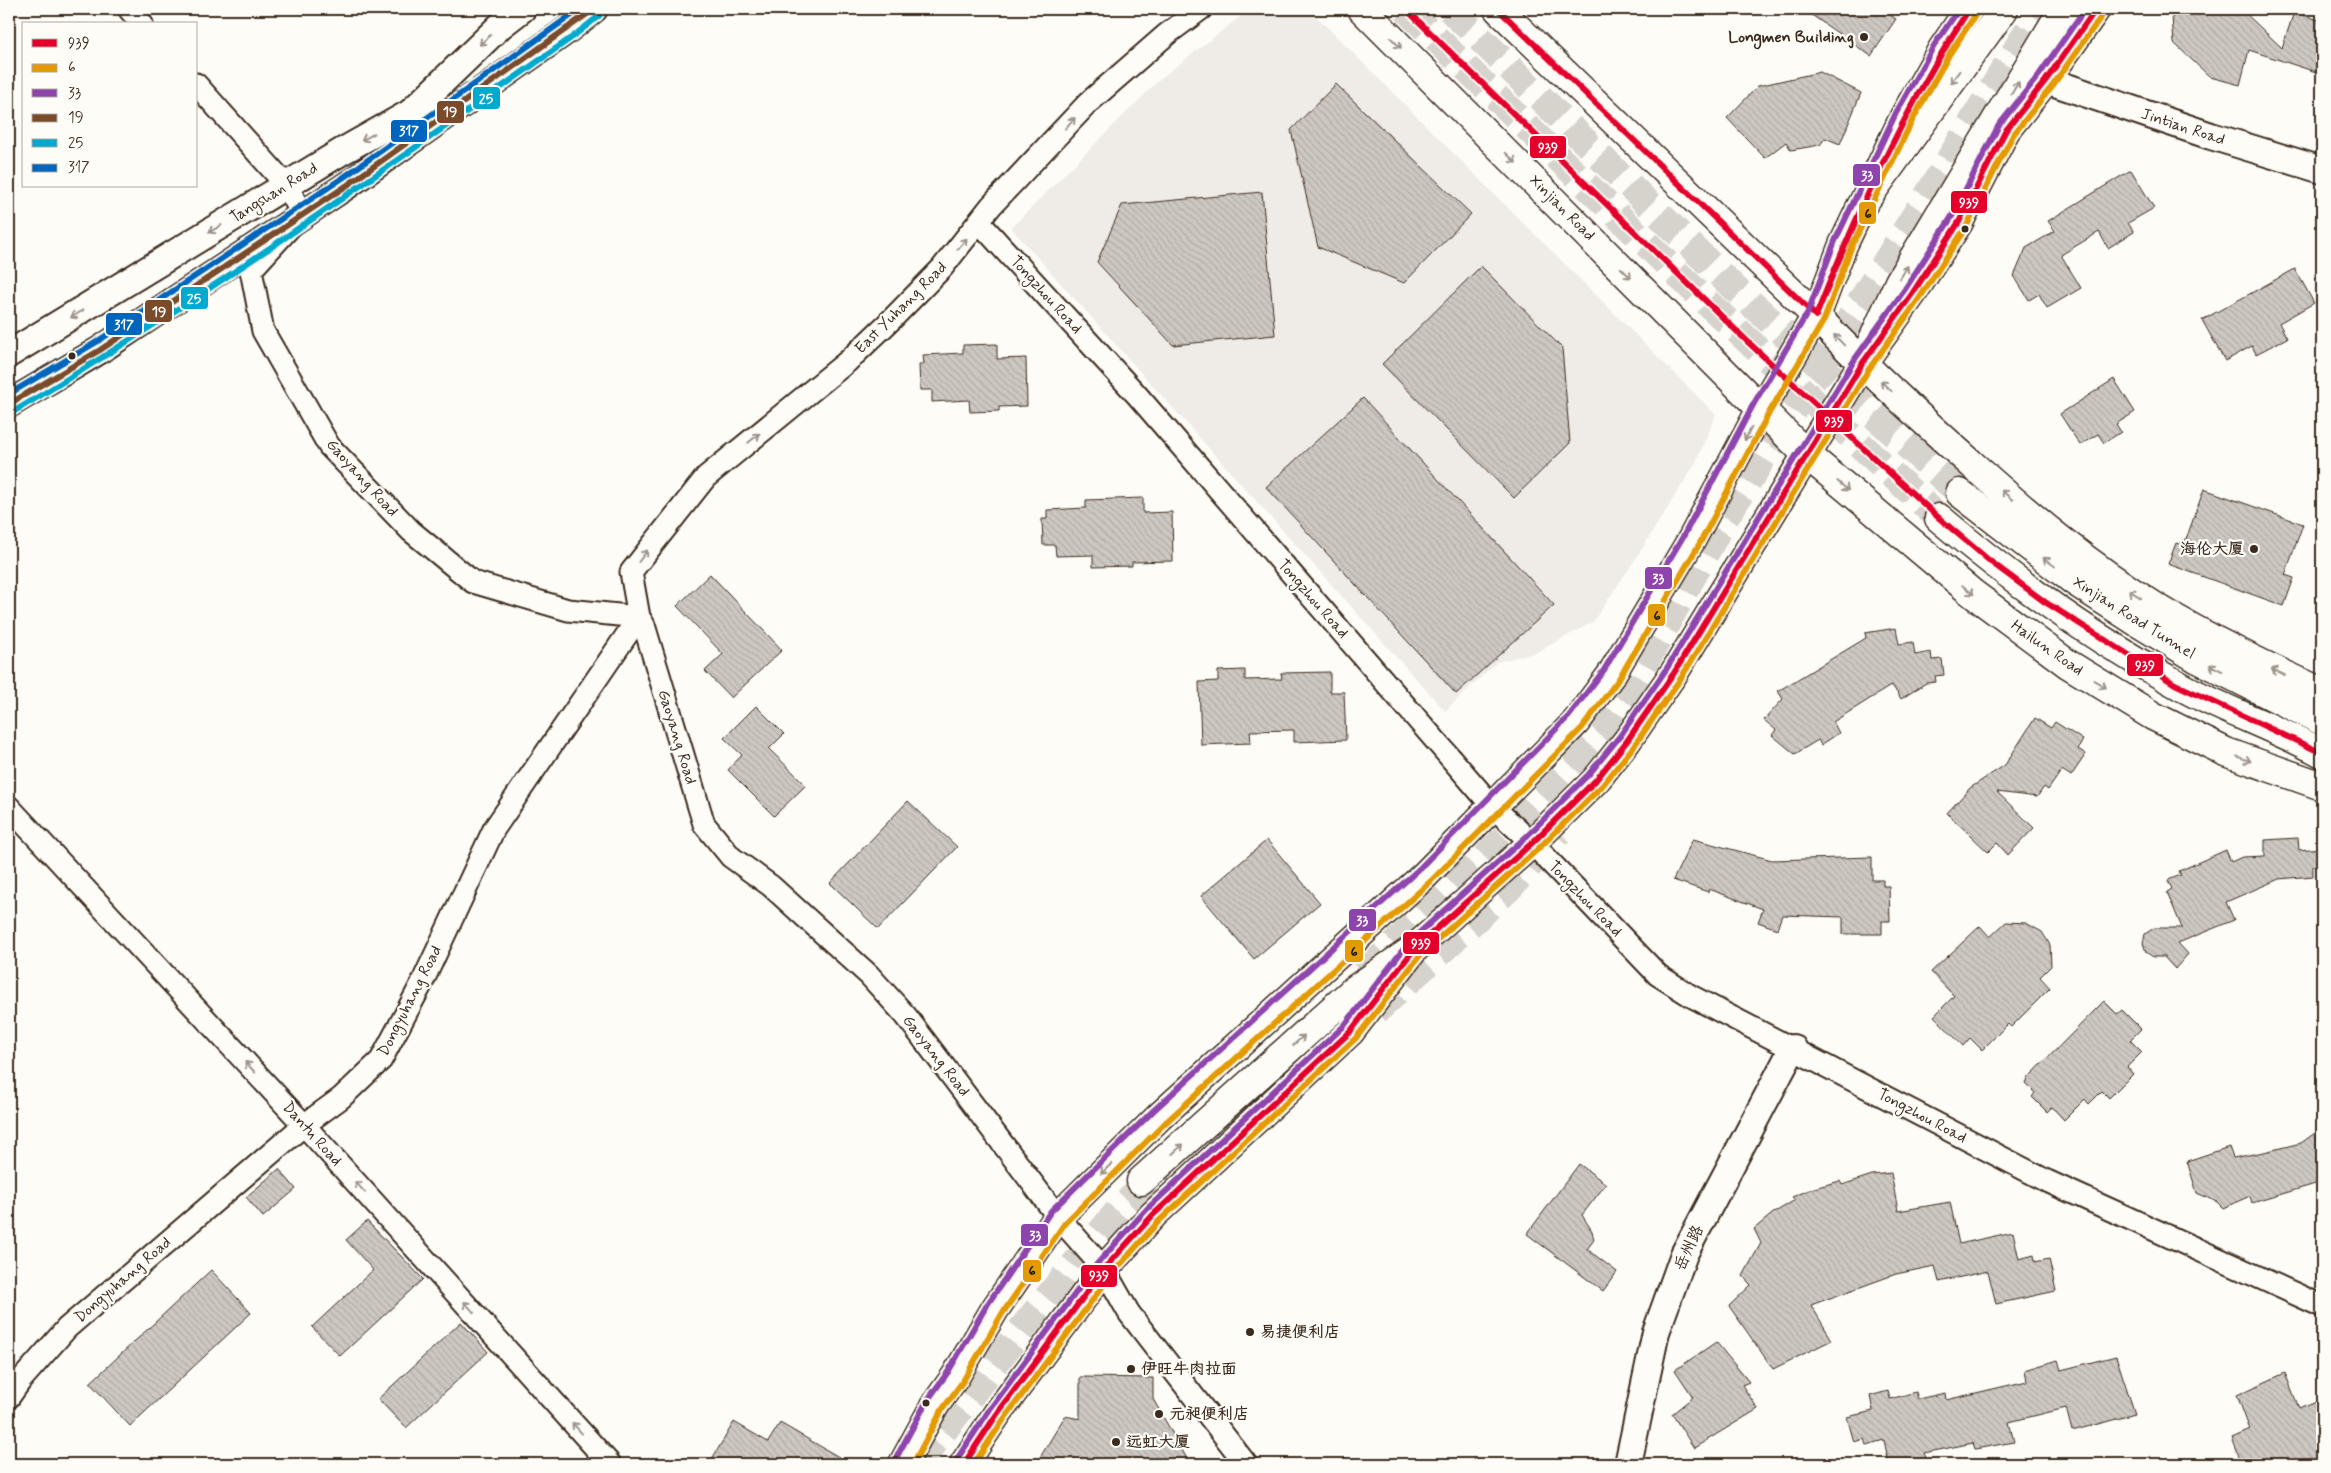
<svg xmlns="http://www.w3.org/2000/svg" width="2331" height="1473" viewBox="0 0 2331 1473" font-family="Mynerve,'LXGW WenKai TC',sans-serif">
	<style>
		.built { fill: #efece7 }
		.building { fill: url(#building-back-hatch); stroke: #3b2a1e }
		.lines { fill: none; stroke-linecap: round; stroke-linejoin: round }
		.secondary-tunnel { stroke: #d6d2cc; stroke-width: 28; stroke-dasharray: 28 14; stroke-linecap: butt }
		.trunk-tunnel { stroke: #d6d2cc; stroke-width: 28; stroke-dasharray: 28 14; stroke-linecap: butt }
		.minor-casing { stroke: #3b2a1e; stroke-width: 25 }
		.tertiary-casing { stroke: #3b2a1e; stroke-width: 30 }
		.secondary-casing { stroke: #3b2a1e; stroke-width: 31 }
		.primary-casing { stroke: #3b2a1e; stroke-width: 31 }
		.trunk-casing { stroke: #3b2a1e; stroke-width: 31 }
		.minor { stroke: #fdfcf7; stroke-width: 21 }
		.tertiary { stroke: #fdfcf7; stroke-width: 26 }
		.secondary { stroke: #fdfcf7; stroke-width: 28 }
		.primary { stroke: #fdfcf7; stroke-width: 28 }
		.trunk { stroke: #fdfcf7; stroke-width: 28 }
		.bus-1-casing { stroke: #fdfcf7; stroke-width: 10 }
		.bus-2-casing { stroke: #fdfcf7; stroke-width: 10 }
		.bus-3-casing { stroke: #fdfcf7; stroke-width: 10 }
		.bus-4-casing { stroke: #fdfcf7; stroke-width: 10 }
		.bus-5-casing { stroke: #fdfcf7; stroke-width: 10 }
		.bus-6-casing { stroke: #fdfcf7; stroke-width: 10 }
		.bus-1 { stroke: #e4002b; stroke-width: 6 }
		.bus-2 { stroke: #e49a03; stroke-width: 6 }
		.bus-3 { stroke: #8e44ad; stroke-width: 6 }
		.bus-4 { stroke: #7a4b2a; stroke-width: 6 }
		.bus-5 { stroke: #00a9ce; stroke-width: 6 }
		.bus-6 { stroke: #0065bd; stroke-width: 6 }
		.oneway { stroke: #9c938a }
		.poi-dot { fill: #3b2a1e; stroke: #fdfcf7; stroke-width: 2 }
		.labels { text-anchor: middle; dominant-baseline: central; stroke-width: 4.5; stroke-linejoin: round; paint-order: stroke }
		.poi-label { font-size: 16px; font-weight: bold; fill: #3b2a1e; stroke: #fdfcf7; text-anchor: start }
		.street-label { font-size: 16px; fill: #3b2a1e; stroke: #fdfcf7 }
		.line-badge { stroke: #fdfcf7; stroke-width: 2 }
		.badge-label { font-size: 14px; text-anchor: middle; font-weight: bold; fill: #fff }
		.pale-badge-label { font-size: 14px; text-anchor: middle; font-weight: bold; fill: #111 }
	</style>
	<defs>
		<pattern id="building-back-hatch" width="6" height="6" patternUnits="userSpaceOnUse" patternTransform="scale(1.25)"><rect width="6" height="6" fill="#cdc8c2"/><path d="M-1 5l2 2M0 0l6 6M5-1l2 2" fill="none" stroke="#b1aca6"/></pattern>
	</defs>
	<rect width="100%" height="100%" fill="#fdfcf7"/>
	<filter id="ink" filterUnits="userSpaceOnUse"><feTurbulence type="fractalNoise" baseFrequency=".02" numOctaves="2"/><feDisplacementMap in="SourceGraphic" scale="10" xChannelSelector="R" yChannelSelector="G"/><feConvolveMatrix kernelMatrix="1 2 1 2 8 2 1 2 1" color-interpolation-filters="sRGB"/></filter>
	<g filter="url(#ink)">
		<polygon class="built" points="1250,9 1309,9 1716,415 1695,464 1638,555 1593,622 1537,652 1497,662 1445,711 1011,228 1160,79"/>
		<g class="building">
			<polygon points="1803,9 1882,9 1896,19 1871,56"/>
			<polygon points="2180,9 2241,9 2282,48 2294,12 2322,21 2322,74 2249,50 2240,85 2210,77 2174,43 2172,17"/>
			<polygon points="1820,72 1861,93 1840,144 1825,138 1820,145 1791,150 1786,142 1765,158 1727,118 1758,86"/>
			<polygon points="1336,84 1471,214 1404,283 1318,247 1291,130"/>
			<polygon points="2131,170 2154,208 2128,223 2134,232 2108,248 2099,232 2061,255 2081,288 2047,308 2039,294 2029,300 2014,276 2026,248 2055,231 2048,221"/>
			<polygon points="1262,192 1275,335 1173,345 1097,262 1122,205"/>
			<polygon points="1481,266 1562,348 1570,443 1514,498 1382,364"/>
			<polygon points="2295,269 2314,303 2279,323 2287,338 2256,354 2252,346 2225,361 2202,320"/>
			<polygon points="997,344 997,359 1026,358 1027,406 999,407 999,411 970,412 969,400 932,402 932,390 920,390 919,364 924,364 923,355 963,353 963,345"/>
			<polygon points="2114,379 2135,412 2116,424 2121,432 2104,443 2098,434 2080,445 2060,414"/>
			<polygon points="1363,398 1554,605 1456,694 1266,487"/>
			<polygon points="2204,489 2303,524 2285,575 2294,578 2284,606 2168,564 2176,543 2184,545"/>
			<polygon points="1143,498 1143,513 1172,512 1173,561 1132,562 1132,566 1093,567 1093,555 1056,556 1055,545 1043,545 1042,519 1047,519 1047,510 1086,508 1086,500"/>
			<polygon points="710,574 782,650 731,698 705,671 723,654 677,606"/>
			<polygon points="1896,628 1899,644 1913,642 1915,655 1931,652 1932,660 1942,659 1944,675 1935,676 1936,682 1926,683 1901,699 1892,685 1833,722 1839,733 1821,745 1818,740 1795,754 1772,735 1776,730 1764,720 1783,699 1778,691 1866,638 1865,633"/>
			<polygon points="1245,670 1245,680 1282,679 1281,673 1330,672 1330,692 1344,692 1346,740 1294,742 1294,730 1250,731 1251,743 1201,745 1199,682 1218,681 1218,671"/>
			<polygon points="756,706 784,734 769,749 806,785 774,816 728,770 742,755 724,738"/>
			<polygon points="2035,718 2051,728 2055,722 2083,740 2078,749 2086,754 2071,776 2062,770 2048,790 2044,787 2037,797 1997,792 2034,828 2008,855 1997,843 1988,852 1947,813 1970,788 2005,765"/>
			<polygon points="908,801 957,847 878,929 830,883"/>
			<polygon points="2298,838 2299,850 2321,848 2322,866 2313,866 2313,876 2279,879 2226,902 2234,920 2178,943 2188,954 2175,969 2164,957 2153,957 2146,952 2143,943 2145,934 2154,928 2182,928 2167,892 2172,889 2168,880 2181,875 2179,871 2226,850 2231,862 2242,857 2265,856 2265,840"/>
			<polygon points="1693,839 1772,860 1872,857 1872,880 1883,880 1883,886 1889,886 1890,921 1882,921 1882,934 1843,934 1843,917 1782,915 1777,929 1758,922 1763,909 1709,889 1708,892 1673,880"/>
			<polygon points="1267,840 1320,903 1254,959 1201,896"/>
			<polygon points="2006,922 2026,923 2042,932 2050,945 2051,966 2040,977 2050,988 2011,1027 2008,1024 1982,1050 1970,1038 1963,1046 1934,1016 1954,996 1931,972 1980,926 1990,937"/>
			<polygon points="2104,1001 2117,1014 2122,1010 2141,1029 2130,1040 2142,1052 2127,1067 2133,1074 2109,1098 2102,1091 2089,1104 2085,1099 2064,1120 2052,1107 2047,1112 2032,1097 2035,1093 2026,1084 2029,1077"/>
			<polygon points="2322,1128 2322,1182 2252,1203 2250,1196 2223,1208 2217,1202 2197,1193 2187,1161 2229,1147 2233,1158 2264,1152 2301,1143"/>
			<polygon points="1579,1164 1606,1184 1582,1215 1592,1231 1594,1240 1587,1249 1617,1272 1603,1291 1527,1234"/>
			<polygon points="279,1169 296,1189 263,1217 246,1197"/>
			<polygon points="1891,1173 1898,1211 1950,1202 1959,1244 2013,1232 2019,1259 2034,1255 2035,1262 2049,1259 2056,1291 1996,1304 1988,1271 1939,1282 1935,1266 1896,1274 1811,1305 1832,1340 1773,1369 1729,1306 1751,1285 1743,1276 1761,1243 1754,1229 1772,1214 1795,1200 1792,1197 1814,1188 1840,1181 1842,1185 1872,1175"/>
			<polygon points="367,1221 423,1279 340,1356 312,1327 373,1270 346,1240"/>
			<polygon points="211,1270 251,1313 130,1426 90,1383"/>
			<polygon points="461,1322 488,1352 406,1428 378,1399"/>
			<polygon points="1716,1342 1749,1382 1742,1385 1758,1409 1694,1448 1672,1414 1693,1397 1675,1370"/>
			<polygon points="2116,1356 2135,1414 2072,1431 2066,1408 2009,1422 2014,1442 1975,1449 1973,1443 1924,1453 1926,1458 1889,1464 1884,1440 1866,1445 1864,1439 1854,1442 1847,1417 1873,1411 1870,1396 1888,1391 1890,1399 1916,1392 1918,1399 1945,1393 1946,1400 2027,1381 2025,1370 2058,1360 2061,1370"/>
			<polygon points="2285,1373 2299,1408 2322,1398 2322,1464 2242,1464 2232,1438 2250,1430 2237,1395"/>
			<polygon points="1080,1377 1153,1378 1153,1399 1190,1464 1036,1464 1065,1416 1080,1419"/>
			<polygon points="734,1422 768,1442 780,1423 851,1464 709,1464"/>
		</g>
		<g class="lines">
			<g class="secondary-tunnel">
				<polyline points="1406,9 1699,295 1939,518"/>
				<polyline points="1450,9 1734,288 1960,493"/>
			</g>
			<g class="trunk-tunnel">
				<polyline points="1364,974 1511,832 1611,724 1723,521 1930,192 2041,9"/>
				<polyline points="1376,1011 1510,887 1559,832"/>
				<polyline points="918,1464 1013,1340 1119,1210 1164,1167"/>
			</g>
			<g class="minor-casing">
				<g id="minor">
					<polyline points="129,9 142,24"/>
					<polyline points="1201,9 1167,34 1089,102 991,206 942,268 891,320 848,361 706,477 631,572 639,617 644,625 704,824 731,857 771,886 869,975 906,1016 1058,1217 1104,1269 1129,1313 1246,1464"/>
					<polyline points="196,84 287,186 302,214 251,270 263,331 329,446 411,531 473,582 568,610 639,617"/>
					<polyline points="980,223 1137,395 1493,807 1532,843 1658,975 1691,996 2047,1181 2322,1306"/>
					<polyline points="9,807 304,1125 610,1464"/>
					<polyline points="9,1397 21,1380 67,1328 304,1125 341,1098 381,1060 421,985 494,829 639,617"/>
				</g>
			</g>
			<g class="tertiary-casing">
				<g id="tertiary">
					<polyline points="2046,80 2211,136 2322,170"/>
					<polyline points="9,354 341,152 410,113 500,26 522,9"/>
					<polyline points="9,404 100,350 349,184 566,31 594,9"/>
					<polyline points="1628,1464 1656,1332 1684,1254 1793,1048"/>
				</g>
			</g>
			<g class="secondary-casing">
				<g id="secondary">
					<polyline points="1362,9 1806,454 1972,593 2068,664 2153,716 2226,752 2322,786"/>
					<path d="M1498 9 1816 316C1866 369 1920 418 1975 467 2031 517 2089 566 2154 606 2208 639 2265 666 2322 692"/>
					<polyline points="1960,493 2074,581 2137,622 2198,659 2322,721"/>
					<path d="M1939 518C2012 580 2091 637 2175 683 2222 710 2275 727 2322 753"/>
				</g>
			</g>
			<g class="primary-casing">
				<g id="primary">
					<polyline points="903,1464 935,1405 955,1377 995,1309 1058,1217 1159,1117 1425,875 1576,722 1611,675 1692,539 1761,409 1816,316 1843,245 1904,117 1943,48 1969,9"/>
					<polyline points="964,1464 997,1414 1104,1269 1153,1215 1350,1032 1415,948 1532,843 1596,780 1627,741 1674,673 1862,364 1912,294 1959,222 2006,130 2046,80 2096,9"/>
				</g>
			</g>
			<g class="trunk-casing">
				<g id="trunk">
					<polyline points="1860,208 2004,9"/>
					<polyline points="1862,364 1899,282 2063,9"/>
					<polyline points="1141,1181 1354,990 1415,948"/>
				</g>
			</g>
			<use href="#minor" class="minor"/>
			<use href="#tertiary" class="tertiary"/>
			<use href="#secondary" class="secondary"/>
			<use href="#primary" class="primary"/>
			<use href="#trunk" class="trunk"/>
			<g class="bus-1-casing">
				<g id="bus-1">
					<polyline points="1406,9 1749,343 1939,518 1991,562 2045,602 2175,684 2322,753"/>
					<path d="M1498 9 1816 316C1858 209 1906 106 1969 9"/>
					<polyline points="964,1464 997,1414 1104,1269 1153,1215 1350,1032 1415,948 1532,843 1596,780 1627,741 1674,673 1862,364 1912,294 1959,222 2006,130 2046,80 2096,9"/>
				</g>
			</g>
			<g class="bus-2-casing">
				<g id="bus-2">
					<polyline points="913,1464 942,1410 963,1381 1002,1314 1065,1223 1165,1123 1431,881 1582,728 1618,680 1700,543 1769,413 1824,320 1851,248 1912,121 1950,53 1976,14"/>
					<polyline points="974,1464 1004,1419 1111,1275 1159,1221 1356,1038 1421,954 1538,849 1602,786 1634,746 1681,678 1869,369 1919,299 1966,227 2013,135 2053,85 2103,14"/>
				</g>
			</g>
			<g class="bus-3-casing">
				<g id="bus-3">
					<polyline points="957,1459 990,1409 1097,1264 1147,1209 1344,1026 1409,942 1526,837 1589,774 1620,736 1667,668 1855,359 1905,289 1951,218 1999,125 2039,75 2085,9"/>
					<polyline points="895,1460 927,1401 948,1372 987,1305 1051,1211 1153,1111 1419,869 1569,716 1604,670 1684,535 1753,405 1808,312 1835,241 1896,113 1935,44 1959,9"/>
				</g>
			</g>
			<g class="bus-4-casing">
				<polyline id="bus-4" points="9,404 100,350 349,184 594,9"/>
			</g>
			<g class="bus-5-casing">
				<path id="bus-5" d="M13 412C206 297 388 167 571 38L599 16"/>
			</g>
			<g class="bus-6-casing">
				<polyline id="bus-6" points="9,394 95,343 344,177 580,9"/>
			</g>
			<use href="#bus-1" class="bus-1"/>
			<use href="#bus-2" class="bus-2"/>
			<use href="#bus-3" class="bus-3"/>
			<use href="#bus-4" class="bus-4"/>
			<use href="#bus-5" class="bus-5"/>
			<use href="#bus-6" class="bus-6"/>
		</g>
		<defs><path id="oneway-shaft" d="M-6 0H5M1.5-3L5.5 0L1.5 3" fill="none" stroke-width="1.6" stroke-linecap="round" stroke-linejoin="round" transform="scale(1.25)"/></defs>
		<g class="oneway">
			<use href="#oneway-shaft" transform="translate(485 40) rotate(137)"/>
			<use href="#oneway-shaft" transform="translate(1396 43) rotate(45)"/>
			<use href="#oneway-shaft" transform="translate(1955 77) rotate(126)"/>
			<use href="#oneway-shaft" transform="translate(2015 88) rotate(-59)"/>
			<use href="#oneway-shaft" transform="translate(1070 123) rotate(-48)"/>
			<use href="#oneway-shaft" transform="translate(368 137) rotate(151)"/>
			<use href="#oneway-shaft" transform="translate(1511 158) rotate(45)"/>
			<use href="#oneway-shaft" transform="translate(215 229) rotate(149)"/>
			<use href="#oneway-shaft" transform="translate(962 244) rotate(-50)"/>
			<use href="#oneway-shaft" transform="translate(1904 272) rotate(-59)"/>
			<use href="#oneway-shaft" transform="translate(1626 273) rotate(45)"/>
			<use href="#oneway-shaft" transform="translate(77 314) rotate(149)"/>
			<use href="#oneway-shaft" transform="translate(1839 340) rotate(-134)"/>
			<use href="#oneway-shaft" transform="translate(1886 386) rotate(-137)"/>
			<use href="#oneway-shaft" transform="translate(1748 434) rotate(118)"/>
			<use href="#oneway-shaft" transform="translate(754 438) rotate(-39)"/>
			<use href="#oneway-shaft" transform="translate(1843 486) rotate(41)"/>
			<use href="#oneway-shaft" transform="translate(2007 495) rotate(-139)"/>
			<use href="#oneway-shaft" transform="translate(643 556) rotate(-53)"/>
			<use href="#oneway-shaft" transform="translate(2049 562) rotate(-143)"/>
			<use href="#oneway-shaft" transform="translate(1968 590) rotate(39)"/>
			<use href="#oneway-shaft" transform="translate(2135 594) rotate(-146)"/>
			<use href="#oneway-shaft" transform="translate(2216 668) rotate(-153)"/>
			<use href="#oneway-shaft" transform="translate(2278 672) rotate(-155)"/>
			<use href="#oneway-shaft" transform="translate(2100 684) rotate(31)"/>
			<use href="#oneway-shaft" transform="translate(2244 759) rotate(20)"/>
			<use href="#oneway-shaft" transform="translate(1299 1040) rotate(-42)"/>
			<use href="#oneway-shaft" transform="translate(250 1067) rotate(-133)"/>
			<use href="#oneway-shaft" transform="translate(1178 1149) rotate(-42)"/>
			<use href="#oneway-shaft" transform="translate(1106 1169) rotate(135)"/>
			<use href="#oneway-shaft" transform="translate(360 1187) rotate(-132)"/>
			<use href="#oneway-shaft" transform="translate(469 1307) rotate(-132)"/>
			<use href="#oneway-shaft" transform="translate(577 1428) rotate(-132)"/>
		</g>
	</g>
	<g class="poi-dot">
		<circle cx="1864" cy="37" r="5"/>
		<circle cx="1965" cy="229" r="4.5"/>
		<circle cx="72" cy="356" r="4.5"/>
		<circle cx="2254" cy="549" r="5"/>
		<circle cx="1250" cy="1332" r="5"/>
		<circle cx="1131" cy="1369" r="5"/>
		<circle cx="926" cy="1403" r="4.5"/>
		<circle cx="1159" cy="1414" r="5"/>
		<circle cx="1116" cy="1442" r="5"/>
	</g>
	<g class="labels">
		<g class="poi-label">
			<text x="1854" y="37" text-anchor="end">Longmen Building</text>
			<text x="2244" y="549" text-anchor="end">海伦大厦</text>
			<text x="1260" y="1332">易捷便利店</text>
			<text x="1141" y="1369">伊旺牛肉拉面</text>
			<text x="1169" y="1414">元昶便利店</text>
			<text x="1126" y="1442">远虹大厦</text>
		</g>
		<g class="street-label">
			<text transform="translate(2183 127) rotate(18)">Jintian Road</text>
			<text transform="translate(274 193) rotate(-32)">Tangshan Road</text>
			<text transform="translate(1562 208) rotate(45)">Xinjian Road</text>
			<text transform="translate(1046 295) rotate(48)">Tongzhou Road</text>
			<text transform="translate(901 308) rotate(-45)">East Yuhang Road</text>
			<text transform="translate(362 478) rotate(48)">Gaoyang Road</text>
			<text transform="translate(1313 599) rotate(49)">Tongzhou Road</text>
			<text transform="translate(2134 618) rotate(32)">Xinjian Road Tunnel</text>
			<text transform="translate(2047 648) rotate(35)">Hailun Road</text>
			<text transform="translate(677 737) rotate(73)">Gaoyang Road</text>
			<text transform="translate(1585 899) rotate(46)">Tongzhou Road</text>
			<text transform="translate(410 1001) rotate(-63)">Dongyuhang Road</text>
			<text transform="translate(936 1056) rotate(52)">Gaoyang Road</text>
			<text transform="translate(1922 1116) rotate(28)">Tongzhou Road</text>
			<text transform="translate(312 1134) rotate(48)">Dantu Road</text>
			<text transform="translate(1689 1248) rotate(-65)">岳州路</text>
			<text transform="translate(123 1280) rotate(-41)">Dongyuhang Road</text>
		</g>
	</g>
	<g class="line-badge">
		<rect x="472" y="86" width="29" height="24" rx="5" fill="#00a9ce"/>
		<rect x="436" y="100" width="29" height="24" rx="5" fill="#7a4b2a"/>
		<rect x="390" y="119" width="38" height="24" rx="5" fill="#0065bd"/>
		<rect x="1529" y="135" width="38" height="24" rx="5" fill="#e4002b"/>
		<rect x="1852" y="163" width="29" height="24" rx="5" fill="#8e44ad"/>
		<rect x="1950" y="190" width="38" height="24" rx="5" fill="#e4002b"/>
		<rect x="1858" y="201" width="19" height="24" rx="5" fill="#e49a03"/>
		<rect x="180" y="286" width="29" height="24" rx="5" fill="#00a9ce"/>
		<rect x="144" y="299" width="29" height="24" rx="5" fill="#7a4b2a"/>
		<rect x="105" y="312" width="38" height="24" rx="5" fill="#0065bd"/>
		<rect x="1815" y="409" width="38" height="24" rx="5" fill="#e4002b"/>
		<rect x="1644" y="566" width="29" height="24" rx="5" fill="#8e44ad"/>
		<rect x="1647" y="603" width="19" height="24" rx="5" fill="#e49a03"/>
		<rect x="2126" y="653" width="38" height="24" rx="5" fill="#e4002b"/>
		<rect x="1348" y="908" width="29" height="24" rx="5" fill="#8e44ad"/>
		<rect x="1402" y="931" width="38" height="24" rx="5" fill="#e4002b"/>
		<rect x="1344" y="939" width="20" height="24" rx="5" fill="#e49a03"/>
		<rect x="1020" y="1223" width="29" height="24" rx="5" fill="#8e44ad"/>
		<rect x="1022" y="1259" width="20" height="24" rx="5" fill="#e49a03"/>
		<rect x="1080" y="1264" width="38" height="24" rx="5" fill="#e4002b"/>
	</g>
	<g class="badge-label">
		<text x="486" y="103">25</text>
		<text x="450" y="116">19</text>
		<text x="409" y="135">317</text>
		<text x="1548" y="152">939</text>
		<text x="1867" y="180">33</text>
		<text x="1969" y="207">939</text>
		<text x="194" y="303">25</text>
		<text x="159" y="316">19</text>
		<text x="124" y="329">317</text>
		<text x="1834" y="426">939</text>
		<text x="1658" y="583">33</text>
		<text x="2145" y="670">939</text>
		<text x="1362" y="925">33</text>
		<text x="1421" y="948">939</text>
		<text x="1035" y="1240">33</text>
		<text x="1099" y="1280">939</text>
	</g>
	<g class="pale-badge-label">
		<text x="1868" y="218">6</text>
		<text x="1657" y="620">6</text>
		<text x="1354" y="956">6</text>
		<text x="1032" y="1275">6</text>
	</g>
	<rect width="2331" height="1473" fill="none" stroke="#fdfcf7" stroke-width="30"/>
	<rect x="15" y="15" width="2301" height="1443" fill="none" stroke="#3b2a1e" stroke-width="2" filter="url(#ink)"/>
	<rect x="22" y="22" width="175" height="165" fill="#fdfcf7" stroke="#afa8a0"/>
	<rect x="32" y="39" width="25" height="8" fill="#e4002b" stroke="#afa8a0"/>
	<text x="68" y="48" font-size="15" fill="#3b2a1e">939</text>
	<rect x="32" y="64" width="25" height="8" fill="#e49a03" stroke="#afa8a0"/>
	<text x="68" y="72" font-size="15" fill="#3b2a1e">6</text>
	<rect x="32" y="89" width="25" height="8" fill="#8e44ad" stroke="#afa8a0"/>
	<text x="68" y="98" font-size="15" fill="#3b2a1e">33</text>
	<rect x="32" y="114" width="25" height="8" fill="#7a4b2a" stroke="#afa8a0"/>
	<text x="68" y="122" font-size="15" fill="#3b2a1e">19</text>
	<rect x="32" y="139" width="25" height="8" fill="#00a9ce" stroke="#afa8a0"/>
	<text x="68" y="148" font-size="15" fill="#3b2a1e">25</text>
	<rect x="32" y="164" width="25" height="8" fill="#0065bd" stroke="#afa8a0"/>
	<text x="68" y="172" font-size="15" fill="#3b2a1e">317</text>
</svg>
